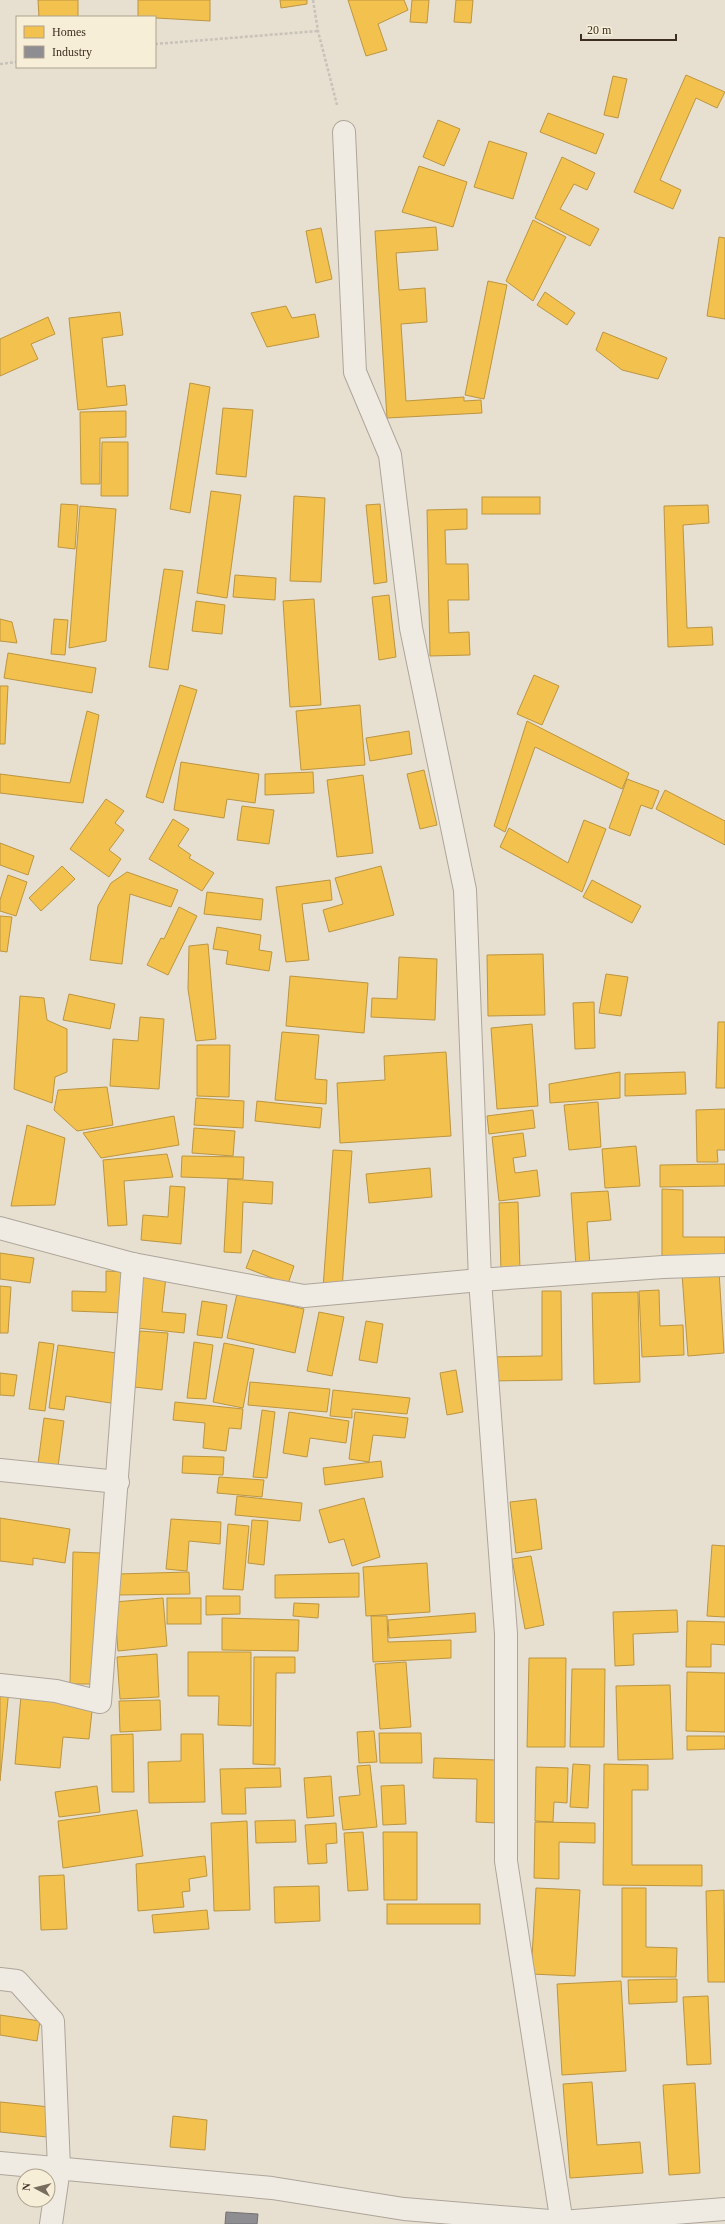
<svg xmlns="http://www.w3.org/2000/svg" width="725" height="2224" viewBox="0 0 725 2224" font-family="Georgia,serif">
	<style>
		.homes { fill: #f2c14e; stroke: #bc9540 }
		.industry { fill: #8d8d92; stroke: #757070 }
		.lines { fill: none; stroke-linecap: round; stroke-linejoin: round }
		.minor-casing { stroke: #ada599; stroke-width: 24 }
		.path { stroke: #c8c2b9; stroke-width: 2.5; stroke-dasharray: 3 2; stroke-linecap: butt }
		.minor { stroke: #efebe3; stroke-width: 22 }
	</style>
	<rect width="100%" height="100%" fill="#e7e0d1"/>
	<g class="homes">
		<polygon points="38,0 78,0 78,17 39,17"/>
		<polygon points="138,0 210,0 210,21 138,17"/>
		<polygon points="280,0 307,0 307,4 281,8"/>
		<polygon points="348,0 404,0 408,10 378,24 387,50 366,56"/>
		<polygon points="412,0 429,0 427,23 410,22"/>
		<polygon points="456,0 473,0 471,23 454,22"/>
		<polygon points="686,75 725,92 717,108 696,98 660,180 681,190 673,209 634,192"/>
		<polygon points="613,76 627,79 618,118 604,115"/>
		<polygon points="548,113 604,134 596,154 540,132"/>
		<polygon points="438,120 460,129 444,166 423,157"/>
		<polygon points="489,141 527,153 513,199 474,187"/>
		<polygon points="562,157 595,173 587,190 574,184 560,209 599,229 590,246 535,218"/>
		<polygon points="419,166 467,182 453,227 402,212"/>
		<polygon points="533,220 566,237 533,301 506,281"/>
		<polygon points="436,227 438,250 396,253 399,290 425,288 427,322 401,324 406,401 464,397 464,401 481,400 482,413 387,418 375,231"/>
		<polygon points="321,228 332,279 316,283 306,231"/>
		<polygon points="719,237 725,238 725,319 707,316"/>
		<polygon points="488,281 507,285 484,399 465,395"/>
		<polygon points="545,292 575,313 567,325 537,305"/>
		<polygon points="286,306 292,318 315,314 319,337 267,347 251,313"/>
		<polygon points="120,312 123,335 102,338 107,387 125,385 127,405 78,410 69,318"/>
		<polygon points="48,317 55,334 31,344 38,359 0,376 0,339"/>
		<polygon points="603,332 667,358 658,379 622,370 596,350"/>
		<polygon points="190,383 210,387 190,513 170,509"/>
		<polygon points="223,408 253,410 246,477 216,474"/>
		<polygon points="126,411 126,437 100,438 100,484 81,484 80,412"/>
		<polygon points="102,442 128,442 128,496 101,496"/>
		<polygon points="211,491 241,495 227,598 197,593"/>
		<polygon points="294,496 325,498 321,582 290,581"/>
		<rect x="482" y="497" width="58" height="17"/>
		<polygon points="61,504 78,505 75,549 58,547"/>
		<polygon points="380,504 387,582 374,584 366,505"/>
		<polygon points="708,505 709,523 683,525 687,628 712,627 713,645 668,647 664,506"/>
		<polygon points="80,506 116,509 106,641 69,648"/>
		<polygon points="467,509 467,529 445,530 446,564 468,564 469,600 448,600 449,633 469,632 470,655 430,656 427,510"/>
		<polygon points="164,569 183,571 168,670 149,667"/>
		<polygon points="235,575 276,578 275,600 233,597"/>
		<polygon points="389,595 396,657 379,660 372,597"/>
		<polygon points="314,599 321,705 290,707 283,601"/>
		<polygon points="196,601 225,605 222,634 192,631"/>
		<polygon points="0,619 12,622 17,643 0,641"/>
		<polygon points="54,619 68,620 65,655 51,654"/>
		<polygon points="8,653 96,668 92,693 4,678"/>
		<polygon points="534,675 559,686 542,725 517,714"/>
		<polygon points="180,685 197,690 163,803 146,797"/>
		<polygon points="0,686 8,686 5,744 0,744"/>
		<polygon points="360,705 365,765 301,770 296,711"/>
		<polygon points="87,711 99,715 83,803 0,793 0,774 70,783"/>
		<polygon points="527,721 629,773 622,789 535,747 505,832 494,826"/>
		<polygon points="409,731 412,754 370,761 366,738"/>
		<polygon points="181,762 259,774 255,803 227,799 224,818 174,810"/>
		<polygon points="424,770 437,825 420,829 407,774"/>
		<polygon points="313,772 314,793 265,795 265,774"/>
		<polygon points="363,775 373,853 337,857 327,780"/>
		<polygon points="627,779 659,791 652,809 641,805 630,836 609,828"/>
		<polygon points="665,790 725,821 725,845 656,809"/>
		<polygon points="106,799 124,811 115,823 124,830 109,850 121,859 109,877 70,849"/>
		<polygon points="242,806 274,810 269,844 237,840"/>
		<polygon points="173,819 189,829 178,846 191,855 189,858 214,873 202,891 149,859"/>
		<polygon points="584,820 606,829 582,892 500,847 509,828 568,863"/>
		<polygon points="0,843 34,856 28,875 0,865"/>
		<polygon points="62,866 75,879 41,911 29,898"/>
		<polygon points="381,866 394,915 329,932 323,910 343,904 335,878"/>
		<polygon points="127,872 178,890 171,907 130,894 122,964 90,960 98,906 111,883"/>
		<polygon points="8,875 27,882 16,916 0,911 0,900"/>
		<polygon points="330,880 332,900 302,904 309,960 286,962 276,887"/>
		<polygon points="592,880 641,906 632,923 583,897"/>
		<polygon points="207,892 263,899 261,920 204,914"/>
		<polygon points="179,907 197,916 168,975 147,965 161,938 164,939"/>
		<polygon points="0,916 12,917 7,952 0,951"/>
		<polygon points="217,927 261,935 259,950 272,952 269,971 226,964 228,951 213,949"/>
		<polygon points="208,944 216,1039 196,1041 188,989 189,946"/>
		<polygon points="543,954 545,1015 488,1016 487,955"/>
		<polygon points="399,957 437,959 435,1020 371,1017 372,998 397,999"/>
		<polygon points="606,974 628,977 621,1016 599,1013"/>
		<polygon points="290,976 368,983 364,1033 286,1026"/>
		<polygon points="69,994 115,1004 110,1029 63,1020"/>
		<polygon points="20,996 44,998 47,1020 67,1029 67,1072 55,1077 52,1103 14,1089"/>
		<polygon points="594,1002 595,1048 575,1049 573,1003"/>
		<polygon points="140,1017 164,1019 159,1089 110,1086 113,1039 138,1041"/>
		<polygon points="718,1022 725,1022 725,1088 716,1088"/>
		<polygon points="532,1024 538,1106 497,1109 491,1028"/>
		<polygon points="282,1032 319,1035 315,1079 327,1080 326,1104 275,1100"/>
		<polygon points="197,1045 230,1045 229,1097 197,1096"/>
		<polygon points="446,1052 451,1136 340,1143 337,1083 385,1080 384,1056"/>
		<polygon points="620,1072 620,1098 550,1103 549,1084"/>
		<polygon points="685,1072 686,1094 625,1096 625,1074"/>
		<polygon points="107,1087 113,1125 77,1131 54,1110 58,1090"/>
		<polygon points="196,1098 244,1101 243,1128 194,1125"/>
		<polygon points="257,1101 322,1108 320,1128 255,1121"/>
		<polygon points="598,1102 601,1147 569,1150 564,1105"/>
		<polygon points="725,1109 725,1150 717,1150 718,1162 697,1162 696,1110"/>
		<polygon points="533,1110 535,1128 489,1134 487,1116"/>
		<polygon points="174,1116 179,1145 101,1158 83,1133"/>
		<polygon points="27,1125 65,1138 55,1205 11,1206"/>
		<polygon points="194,1128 235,1131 233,1156 192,1153"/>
		<polygon points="523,1133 526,1156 513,1158 515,1173 537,1170 540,1196 499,1201 492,1137"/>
		<polygon points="636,1146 640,1186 605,1188 602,1149"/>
		<polygon points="333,1150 352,1151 342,1289 323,1288"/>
		<polygon points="167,1154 173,1177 124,1181 127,1225 108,1226 103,1160"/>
		<polygon points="182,1156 244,1157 243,1179 181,1177"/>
		<polygon points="725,1164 725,1186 660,1187 660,1165"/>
		<polygon points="430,1168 432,1197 369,1203 366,1174"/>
		<polygon points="228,1179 273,1182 272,1204 243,1202 241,1253 224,1252"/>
		<polygon points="170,1186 185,1187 181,1244 141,1240 143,1215 168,1217"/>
		<polygon points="662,1189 683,1190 683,1237 725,1237 725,1259 662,1259"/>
		<polygon points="608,1191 611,1220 587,1222 590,1266 576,1266 571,1193"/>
		<polygon points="518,1202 520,1270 501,1271 499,1203"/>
		<polygon points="253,1250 294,1266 288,1284 246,1268"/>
		<polygon points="0,1253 34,1258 30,1283 0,1279"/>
		<polygon points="106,1271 126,1272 124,1313 72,1311 72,1291 106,1292"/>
		<polygon points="719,1271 724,1353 688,1356 682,1274"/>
		<polygon points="143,1275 166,1277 162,1312 186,1314 184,1333 137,1328"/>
		<polygon points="0,1286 11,1287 8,1333 0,1333"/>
		<polygon points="659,1290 660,1326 683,1325 684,1355 642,1357 639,1291"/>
		<polygon points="542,1291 561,1291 562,1380 488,1381 488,1357 542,1356"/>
		<polygon points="638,1292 640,1382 594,1384 592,1293"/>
		<polygon points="237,1294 304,1309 295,1353 227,1338"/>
		<polygon points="202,1301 227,1305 222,1338 197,1335"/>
		<polygon points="319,1312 344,1317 332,1376 307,1371"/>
		<polygon points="366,1321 383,1324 377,1363 359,1360"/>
		<polygon points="140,1331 168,1333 162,1390 134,1387"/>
		<polygon points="39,1342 54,1344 45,1411 29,1409"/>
		<polygon points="194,1342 213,1345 206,1399 187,1398"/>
		<polygon points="224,1343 254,1349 243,1408 213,1402"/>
		<polygon points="58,1345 124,1354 117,1404 66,1396 64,1410 49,1408"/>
		<polygon points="456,1370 463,1412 447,1415 440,1373"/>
		<polygon points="0,1373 17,1375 14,1396 0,1395"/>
		<polygon points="250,1382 330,1389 327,1412 248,1405"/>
		<polygon points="333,1390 410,1398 407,1414 352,1409 352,1418 330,1416"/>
		<polygon points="175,1402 243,1409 241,1429 229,1428 226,1451 203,1448 205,1423 173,1420"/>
		<polygon points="262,1410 275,1412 267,1478 253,1477"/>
		<polygon points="289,1412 349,1421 346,1443 310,1438 307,1457 283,1453"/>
		<polygon points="355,1412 408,1418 405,1438 373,1435 369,1462 349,1459"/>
		<polygon points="44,1418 64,1421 58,1467 38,1464"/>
		<polygon points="183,1456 224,1457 223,1475 182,1473"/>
		<polygon points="381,1461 383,1477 325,1485 323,1468"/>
		<polygon points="219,1477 264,1480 262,1497 217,1493"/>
		<polygon points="237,1496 302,1503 300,1521 235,1515"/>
		<polygon points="364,1498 380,1557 352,1566 344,1539 329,1543 319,1510"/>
		<polygon points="536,1499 542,1549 516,1553 510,1502"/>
		<polygon points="0,1518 70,1529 65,1563 33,1558 33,1565 0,1561"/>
		<polygon points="171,1519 221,1522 220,1544 189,1541 187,1571 166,1569"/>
		<polygon points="252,1520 268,1521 264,1565 248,1563"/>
		<polygon points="228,1524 249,1526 243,1590 223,1589"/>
		<polygon points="712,1545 725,1546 725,1617 707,1616"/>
		<polygon points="73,1552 101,1553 99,1684 70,1684"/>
		<polygon points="531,1556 544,1625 525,1629 512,1559"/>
		<polygon points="427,1563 430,1612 366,1616 363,1567"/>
		<polygon points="189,1572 190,1594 118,1595 118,1574"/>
		<polygon points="359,1573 359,1597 275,1598 275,1575"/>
		<polygon points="206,1596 240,1596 240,1614 206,1615"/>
		<polygon points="163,1598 167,1646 118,1651 114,1602"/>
		<rect x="167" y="1598" width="34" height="26"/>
		<polygon points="294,1603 319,1604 318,1618 293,1616"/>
		<polygon points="677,1610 678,1632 633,1634 634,1665 615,1666 613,1612"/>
		<polygon points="475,1613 476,1632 389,1638 388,1620"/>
		<polygon points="371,1616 387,1616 388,1642 451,1640 451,1658 373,1662"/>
		<polygon points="222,1618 299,1620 298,1651 222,1650"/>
		<polygon points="687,1621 725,1622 725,1645 711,1644 711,1667 686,1667"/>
		<polygon points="188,1652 251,1652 251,1726 218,1725 219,1696 188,1696"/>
		<polygon points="157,1654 159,1697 120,1699 117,1657"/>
		<polygon points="254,1657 295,1657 295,1673 276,1673 275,1765 253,1764"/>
		<polygon points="529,1658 566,1658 565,1747 527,1747"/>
		<polygon points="406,1662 411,1727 380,1729 375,1664"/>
		<polygon points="572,1669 605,1669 604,1747 570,1747"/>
		<polygon points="687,1672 725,1673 725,1732 686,1731"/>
		<polygon points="670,1685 673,1759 618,1760 616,1686"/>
		<polygon points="0,1688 9,1689 0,1781"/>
		<polygon points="21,1695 93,1702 89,1739 63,1737 60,1768 15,1764"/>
		<polygon points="160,1700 161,1730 120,1732 119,1701"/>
		<polygon points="374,1731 377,1762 359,1763 357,1732"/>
		<polygon points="379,1733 421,1733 422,1763 380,1763"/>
		<polygon points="133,1734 134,1792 112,1792 111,1735"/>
		<polygon points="181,1734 203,1734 205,1802 149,1803 148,1762 181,1761"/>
		<polygon points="687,1736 725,1736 725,1749 687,1750"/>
		<polygon points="434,1758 497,1760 496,1823 476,1822 477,1779 433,1778"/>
		<polygon points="573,1764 590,1765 588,1808 570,1807"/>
		<polygon points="604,1764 648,1765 648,1790 632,1790 632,1865 702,1865 702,1886 603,1885"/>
		<polygon points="370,1765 377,1827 343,1830 339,1797 360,1795 357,1766"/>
		<polygon points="536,1767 568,1768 567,1803 554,1802 553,1822 535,1821"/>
		<polygon points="280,1768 281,1787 245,1788 246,1814 222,1814 220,1769"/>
		<polygon points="331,1776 334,1816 307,1818 304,1778"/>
		<polygon points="404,1785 406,1824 383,1825 381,1786"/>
		<polygon points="97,1786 100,1812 59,1817 55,1792"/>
		<polygon points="137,1810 143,1856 63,1868 58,1821"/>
		<polygon points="295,1820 296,1842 256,1843 255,1821"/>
		<polygon points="247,1821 250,1910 214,1911 211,1823"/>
		<polygon points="535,1822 595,1823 595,1843 559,1842 559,1879 534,1878"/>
		<polygon points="336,1823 337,1843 326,1844 327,1863 308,1864 305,1825"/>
		<polygon points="363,1832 368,1890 348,1891 344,1833"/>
		<polygon points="383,1832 417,1832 417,1900 384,1900"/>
		<polygon points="205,1856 207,1876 189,1879 190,1891 182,1892 184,1907 138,1911 136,1864"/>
		<polygon points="64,1875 67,1929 41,1930 39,1876"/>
		<polygon points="319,1886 320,1921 275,1923 274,1887"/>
		<polygon points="536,1888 580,1890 575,1976 531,1974"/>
		<polygon points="622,1888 646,1888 646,1947 677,1948 676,1977 622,1977"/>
		<polygon points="724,1890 725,1982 708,1982 706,1891"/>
		<rect x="387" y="1904" width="93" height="20"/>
		<polygon points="207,1910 209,1929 154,1933 152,1915"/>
		<polygon points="677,1979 677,2002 629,2004 628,1980"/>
		<polygon points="621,1981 626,2071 562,2075 557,1984"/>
		<polygon points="708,1996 711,2064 687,2065 683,1997"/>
		<polygon points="0,2015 40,2021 37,2041 0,2035"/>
		<polygon points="592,2082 597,2145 640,2142 643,2173 570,2178 563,2084"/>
		<polygon points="695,2083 700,2173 669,2175 663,2085"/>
		<polygon points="0,2102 50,2107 47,2137 0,2132"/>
		<polygon points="173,2116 207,2120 205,2150 170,2147"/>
	</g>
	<polygon class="industry" points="226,2212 258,2214 257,2224 225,2224"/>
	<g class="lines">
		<g class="minor-casing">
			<g id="minor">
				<polyline points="344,132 355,372 390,455 411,628 465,890 480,1280 506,1634 506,1861 562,2224"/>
				<polyline points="0,1228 133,1264 304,1296 480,1280 663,1267 725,1265"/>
				<polyline points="0,1470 118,1482"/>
				<polyline points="0,1685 56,1691 100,1702 133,1264"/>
				<polyline points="0,1979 17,1981 53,2021 59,2168 51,2224"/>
				<polyline points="0,2163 272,2188 404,2209 562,2222 725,2209"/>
			</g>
		</g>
		<g class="path">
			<polyline points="313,0 318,31 337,105"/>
			<polyline points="155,44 318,31"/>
			<polyline points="0,64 17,62"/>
		</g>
		<use href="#minor" class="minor"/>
	</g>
	<rect x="16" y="16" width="140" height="52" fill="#f7eed8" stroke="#ada18e"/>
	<rect x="24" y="26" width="20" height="12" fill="#f2c14e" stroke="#ada18e"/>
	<text x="52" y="36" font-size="12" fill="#3d2e20">Homes</text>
	<rect x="24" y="46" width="20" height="12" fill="#8d8d92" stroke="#ada18e"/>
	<text x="52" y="56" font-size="12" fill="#3d2e20">Industry</text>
	<g transform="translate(36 2188) rotate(277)"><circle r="19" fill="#f7eed8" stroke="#ada18e"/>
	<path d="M0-3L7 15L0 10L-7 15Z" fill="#786c5e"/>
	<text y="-6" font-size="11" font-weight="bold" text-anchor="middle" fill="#3d2e20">N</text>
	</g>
	<path d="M581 34v6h95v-6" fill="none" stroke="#3d2e20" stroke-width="2"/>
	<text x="587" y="34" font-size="12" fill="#3d2e20" stroke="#f7eed8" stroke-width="3" paint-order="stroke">20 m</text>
</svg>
